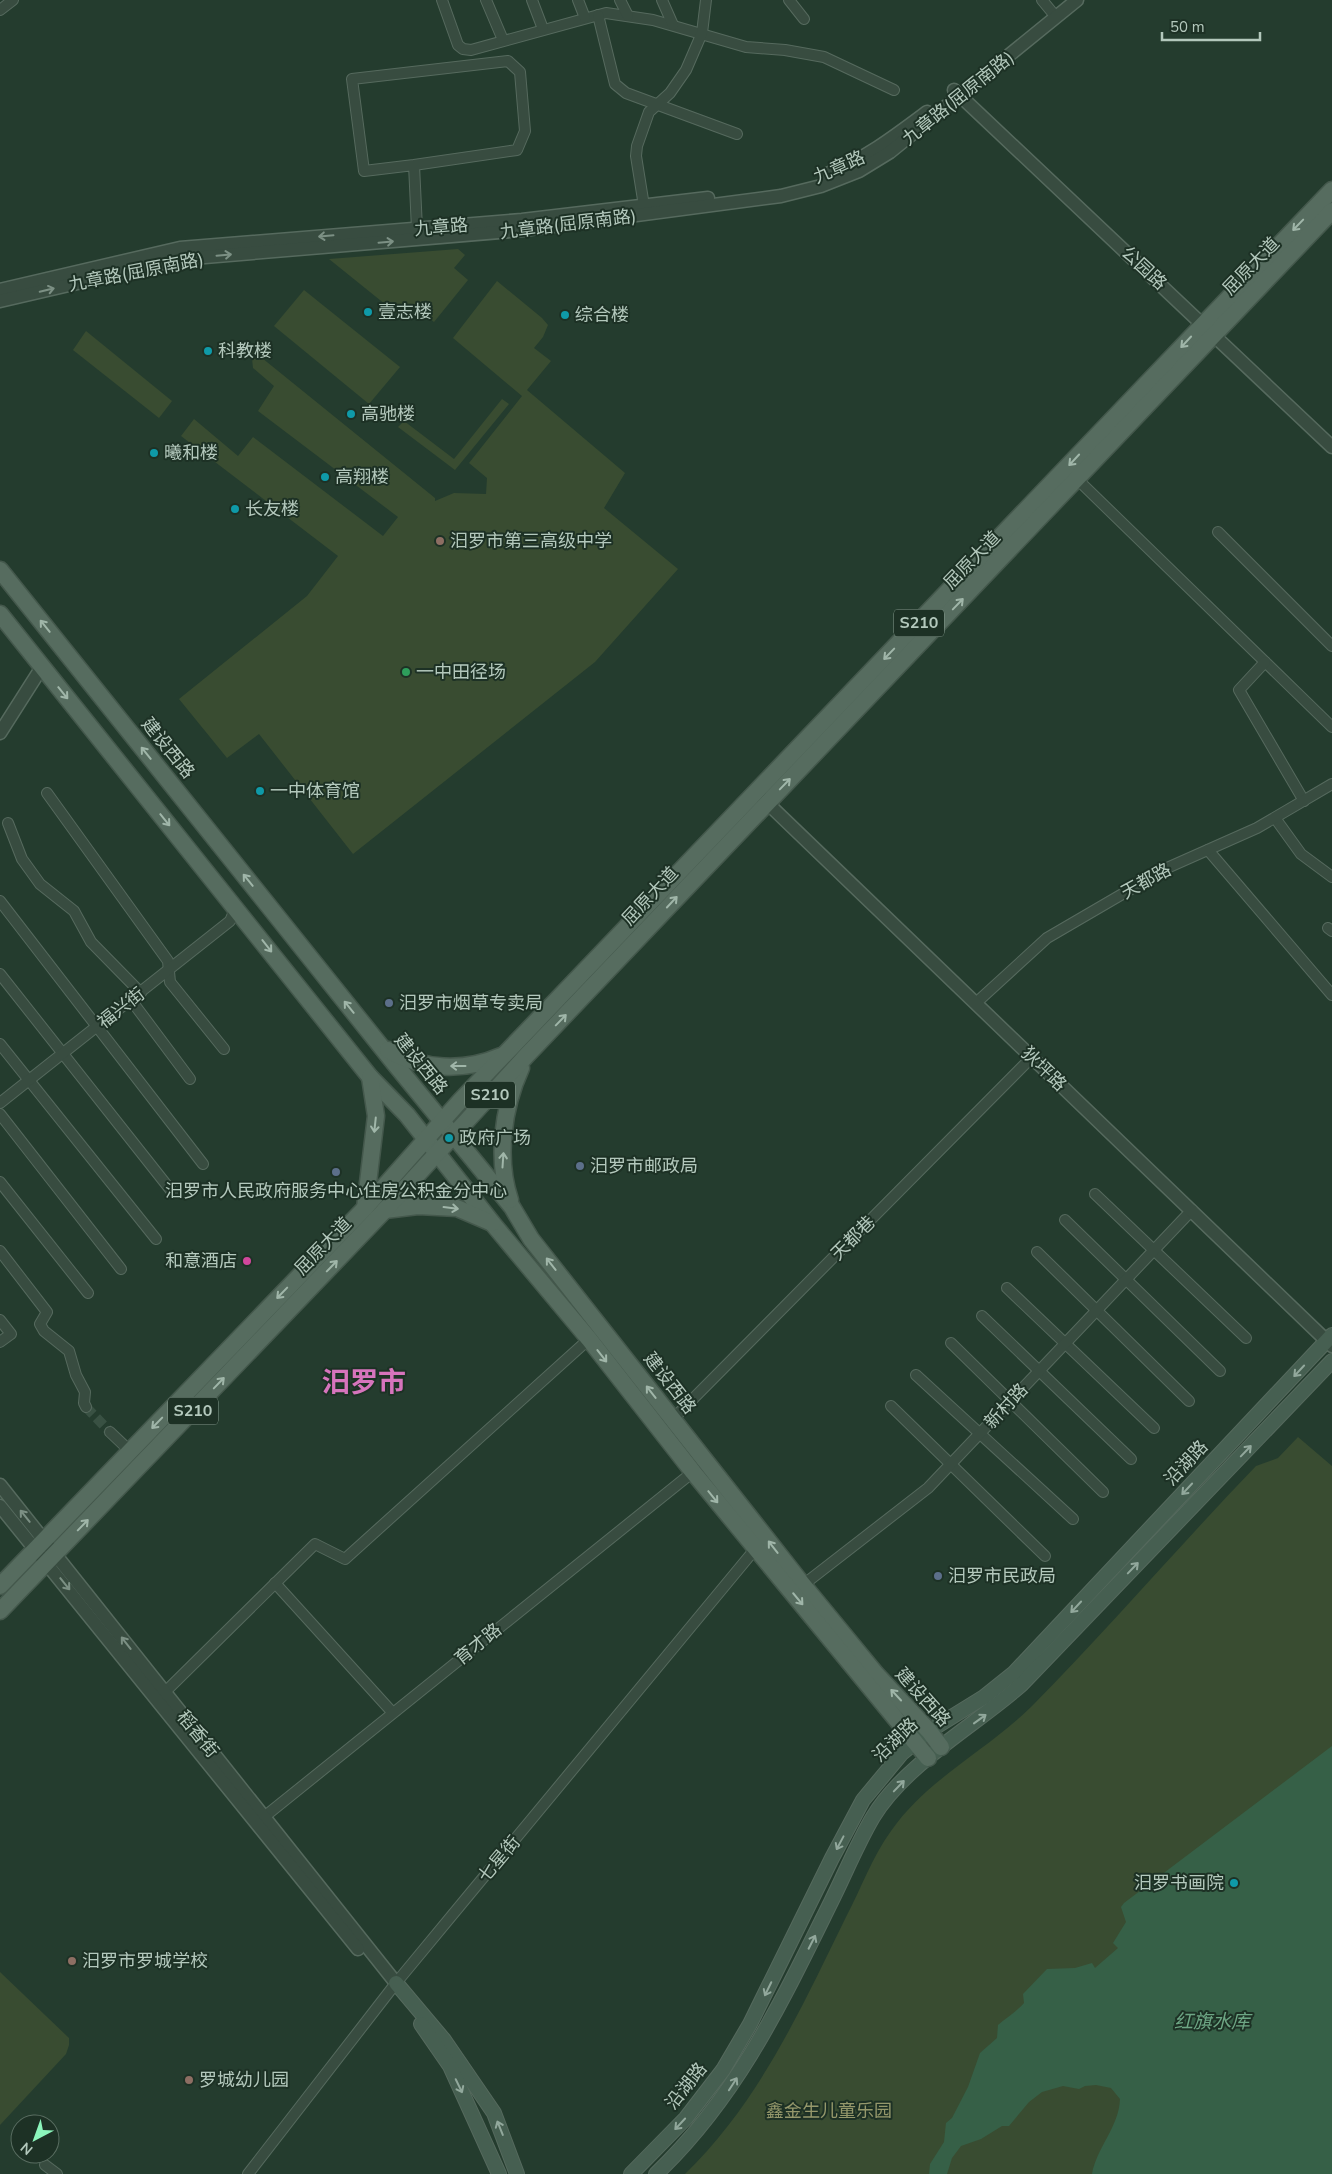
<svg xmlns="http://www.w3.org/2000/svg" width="1332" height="2174" viewBox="0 0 1332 2174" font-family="'Nunito Sans','Noto Sans SC',sans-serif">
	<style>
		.green { fill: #394c31 }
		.water { fill: #366047 }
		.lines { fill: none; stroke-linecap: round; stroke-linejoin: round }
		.minor-tunnel { stroke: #395143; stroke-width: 10; stroke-dasharray: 10 5; stroke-linecap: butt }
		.minor-casing { stroke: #566a5e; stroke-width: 12 }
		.tertiary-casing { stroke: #566a5e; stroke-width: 15 }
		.secondary-casing { stroke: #566a5e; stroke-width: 16 }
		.primary-casing { stroke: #44584c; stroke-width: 19 }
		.minor { stroke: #384c40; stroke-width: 10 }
		.tertiary { stroke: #384c40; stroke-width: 12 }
		.secondary { stroke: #465f51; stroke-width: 14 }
		.primary { stroke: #566c5f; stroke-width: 16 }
		.oneway { stroke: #a0b6a9 }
		.oneway2 { stroke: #7c9084 }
		.oneway3 { stroke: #92a89c }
		.culture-dot { fill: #0f9aa8; stroke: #1d3125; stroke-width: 2 }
		.education-dot { fill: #8d6e63; stroke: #1d3125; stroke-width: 2 }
		.leisure-dot { fill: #2e9e5b; stroke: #1d3125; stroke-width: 2 }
		.service-dot { fill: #5c6f8a; stroke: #1d3125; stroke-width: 2 }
		.hotel-dot { fill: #d1479c; stroke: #1d3125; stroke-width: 2 }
		.labels { text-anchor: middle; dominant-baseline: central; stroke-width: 4; stroke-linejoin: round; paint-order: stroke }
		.shield { fill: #1d3125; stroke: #869b8f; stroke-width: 1 }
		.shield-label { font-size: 16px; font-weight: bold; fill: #b3c8bc }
		.street-label { font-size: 18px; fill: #b3c8bc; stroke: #1d3125 }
		.poi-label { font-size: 18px; fill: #b3c8bc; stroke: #1d3125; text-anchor: start }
		.park-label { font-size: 18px; fill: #95986b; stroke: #1d3125 }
		.water-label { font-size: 19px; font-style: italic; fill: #6da684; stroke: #1d3125 }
		.town-label { font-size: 28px; font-weight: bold; fill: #d674bc; stroke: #1d3125 }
	</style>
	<rect width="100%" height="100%" fill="#243c2e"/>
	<g class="green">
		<polygon points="458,249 465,255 454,268 468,280 434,322 413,304 401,317 329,259"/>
		<polygon points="497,281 542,318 548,325 543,337 534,348 551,361 527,390 625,473 604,508 678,569 595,662 353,854 259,734 227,758 179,699 307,596 338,556 181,436 194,419 238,456 253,437 383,536 398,517 258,411 274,386 253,368 251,349 435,498 435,501 454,493 486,494 487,478 469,463 522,396 453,338"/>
		<polygon points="304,290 400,367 369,404 274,326"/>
		<polygon points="86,331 172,401 159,418 73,350"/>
		<polygon points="502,399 509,404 455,470 398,427 404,421 454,459"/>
		<path d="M1298 1437 1332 1466V2174H685C759 2102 801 2009 846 1917 861 1889 872 1857 891 1831 928 1778 987 1751 1032 1706 1109 1628 1180 1545 1256 1466L1278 1458Z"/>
		<polygon points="0,1972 69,2038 69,2045 66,2054 0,2125"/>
	</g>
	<path class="water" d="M1332 1746V2174H1092C1097 2147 1119 2127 1120 2099L1111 2088 1096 2085 1085 2086 1079 2089 1063 2086 1042 2092 1029 2102 1009 2126H1002L981 2139 961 2146 952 2158 947 2174H929L930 2164 944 2142 946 2123 952 2118 968 2087 980 2053 997 2038 998 2025C1007 2017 1015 2013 1024 2003L1023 1994 1047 1969 1075 1968 1092 1963 1095 1968 1118 1948 1113 1943 1126 1922 1121 1907 1124 1903Z"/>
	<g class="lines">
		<polyline class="minor-tunnel" points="86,1407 110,1432"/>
		<g class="minor-casing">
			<g id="minor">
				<polyline points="442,0 458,45 463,49 471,50 606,13 653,20 746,47 785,50 824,57 894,90"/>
				<polyline points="486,0 503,40"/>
				<polyline points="532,0 543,29"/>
				<polyline points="578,0 585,18"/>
				<polyline points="620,0 628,16"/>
				<polyline points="662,0 673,25"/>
				<polyline points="789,0 804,19"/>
				<polyline points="1042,0 1056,17"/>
				<polyline points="0,10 13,0"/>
				<polyline points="598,15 615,84 626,93 737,134"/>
				<polyline points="414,165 517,150 525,131 520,72 508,61 352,79 364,171 414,165 417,229"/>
				<polyline points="644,206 636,156 637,146 649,112 670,93 686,70 702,33 706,0"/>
				<polyline points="1077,479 1332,727"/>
				<polyline points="1218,532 1332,646"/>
				<polyline points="1265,662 1239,690 1304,801"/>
				<polyline points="47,793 168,961 170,982 224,1049"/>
				<polyline points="1275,818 1301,854 1332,877"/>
				<polyline points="8,823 22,859 40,884 74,911 91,942 141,993"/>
				<polyline points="1208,850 1332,995"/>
				<polyline points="0,901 203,1164"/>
				<polyline points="1328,928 1332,931"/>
				<polyline points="0,974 173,1193"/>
				<polyline points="131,1000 190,1079"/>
				<polyline points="977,1002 1047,938 1167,868 1257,828 1332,784"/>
				<polyline points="0,1044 156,1239"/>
				<polyline points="0,1103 230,921 236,907"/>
				<polyline points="0,1114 121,1269"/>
				<polyline points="0,1182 88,1293"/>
				<polyline points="1095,1194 1246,1338"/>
				<polyline points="1065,1220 1220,1371"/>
				<polyline points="0,1251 47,1312 40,1324 44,1331 69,1351 76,1375 85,1392 84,1403 86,1407"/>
				<polyline points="1037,1252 1189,1401"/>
				<polyline points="1007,1288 1154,1428"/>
				<polyline points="982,1316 1131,1459"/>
				<polyline points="0,1320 11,1334 0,1342"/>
				<polyline points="951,1343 1103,1492"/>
				<polyline points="916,1375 1073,1519"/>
				<polyline points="891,1406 1045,1556"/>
				<polyline points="673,1419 1032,1057"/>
				<polyline points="110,1432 130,1451"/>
				<polyline points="275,1583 392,1712"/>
				<polyline points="803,1585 928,1488 1192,1210"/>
				<polyline points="164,1693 315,1544 345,1559 589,1339"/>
				<polyline points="264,1817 693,1472"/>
				<polyline points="45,2165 57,2174"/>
				<polyline points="248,2174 396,1983 756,1548"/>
			</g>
		</g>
		<g class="tertiary-casing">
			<g id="tertiary">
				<polyline points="954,90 1332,447"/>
				<path d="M827 174C865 159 895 136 927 112"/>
				<polyline points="0,290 180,248 522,220 708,198"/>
				<polyline points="0,301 181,259 523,230 781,196 821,186 859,171 890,152 1077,0"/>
				<polyline points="0,733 42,667"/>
				<polyline points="761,797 1332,1346"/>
				<polyline points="0,1485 396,1983"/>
				<polyline points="0,1506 358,1949"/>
			</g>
		</g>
		<g class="secondary-casing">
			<g id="secondary">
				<polyline points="396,1983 444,2040 494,2113 517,2174"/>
				<polyline points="421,2024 450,2066 499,2174"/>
				<polyline points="631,2174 686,2118 723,2070 750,2024 832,1858 863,1800 902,1753 929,1731 984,1697 1014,1673 1332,1335"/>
				<path d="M656 2174C738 2096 782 2001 831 1902 845 1874 857 1844 873 1817 905 1764 976 1725 1022 1684L1332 1361"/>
			</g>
		</g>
		<g class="primary-casing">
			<g id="primary">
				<polyline points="0,570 395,1064 512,1207 531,1239 803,1585 876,1674 929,1731 941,1747"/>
				<polyline points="0,614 370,1077 407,1115 493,1224 589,1339 693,1472 928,1758"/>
				<path d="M388 1050C423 1070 464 1072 501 1056"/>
				<path d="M510 1200C496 1159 503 1107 521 1068"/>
				<polyline points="365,1208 376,1116 370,1077"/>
				<polyline points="385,1210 418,1206 457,1208 492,1223"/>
				<polyline points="0,1586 365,1208 460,1101 1332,190"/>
				<polyline points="0,1611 385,1210 527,1055 1332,211"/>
			</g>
		</g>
		<use href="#minor" class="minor"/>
		<use href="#tertiary" class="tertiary"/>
		<use href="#secondary" class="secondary"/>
		<use href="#primary" class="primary"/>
	</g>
	<defs><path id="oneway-shaft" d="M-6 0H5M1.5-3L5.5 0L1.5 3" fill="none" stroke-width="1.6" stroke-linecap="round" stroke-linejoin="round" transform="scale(1.25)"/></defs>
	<g class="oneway">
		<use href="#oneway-shaft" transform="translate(1298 225) rotate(134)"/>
		<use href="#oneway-shaft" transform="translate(1186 342) rotate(133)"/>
		<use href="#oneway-shaft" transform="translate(1074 460) rotate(133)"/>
		<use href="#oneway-shaft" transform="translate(958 604) rotate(-46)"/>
		<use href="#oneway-shaft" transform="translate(45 626) rotate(-129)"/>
		<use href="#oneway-shaft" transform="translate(889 654) rotate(134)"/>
		<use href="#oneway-shaft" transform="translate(63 693) rotate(51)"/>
		<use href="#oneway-shaft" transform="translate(146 753) rotate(-129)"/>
		<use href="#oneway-shaft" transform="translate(785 784) rotate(-46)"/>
		<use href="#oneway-shaft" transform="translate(165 820) rotate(51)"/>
		<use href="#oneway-shaft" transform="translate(248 880) rotate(-129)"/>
		<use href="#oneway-shaft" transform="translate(672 902) rotate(-47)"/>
		<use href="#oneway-shaft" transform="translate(267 946) rotate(52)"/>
		<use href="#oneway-shaft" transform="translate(349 1007) rotate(-129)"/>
		<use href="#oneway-shaft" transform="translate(561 1020) rotate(-46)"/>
		<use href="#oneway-shaft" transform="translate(458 1066) rotate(-180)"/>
		<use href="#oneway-shaft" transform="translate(375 1125) rotate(96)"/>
		<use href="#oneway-shaft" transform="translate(503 1160) rotate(-86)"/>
		<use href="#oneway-shaft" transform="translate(451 1208) rotate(7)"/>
		<use href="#oneway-shaft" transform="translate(551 1264) rotate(-128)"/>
		<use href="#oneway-shaft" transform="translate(332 1266) rotate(-46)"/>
		<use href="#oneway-shaft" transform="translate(282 1293) rotate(134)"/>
		<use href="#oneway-shaft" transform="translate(602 1356) rotate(52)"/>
		<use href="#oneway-shaft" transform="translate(219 1383) rotate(-46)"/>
		<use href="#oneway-shaft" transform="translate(651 1392) rotate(-128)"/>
		<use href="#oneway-shaft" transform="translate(157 1423) rotate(134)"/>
		<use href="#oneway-shaft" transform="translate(713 1497) rotate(51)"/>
		<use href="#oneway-shaft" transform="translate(83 1525) rotate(-46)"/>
		<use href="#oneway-shaft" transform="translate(773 1547) rotate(-128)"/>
		<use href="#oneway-shaft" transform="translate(798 1599) rotate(50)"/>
		<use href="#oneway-shaft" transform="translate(896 1695) rotate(-133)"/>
	</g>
	<g class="oneway2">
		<use href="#oneway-shaft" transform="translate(326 236) rotate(175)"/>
		<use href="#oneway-shaft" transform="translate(386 242) rotate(-5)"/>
		<use href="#oneway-shaft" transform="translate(224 255) rotate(-5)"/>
		<use href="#oneway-shaft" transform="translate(47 290) rotate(-13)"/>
		<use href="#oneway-shaft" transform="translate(25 1516) rotate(-129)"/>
		<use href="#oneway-shaft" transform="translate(65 1584) rotate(51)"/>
		<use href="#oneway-shaft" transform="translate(126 1643) rotate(-128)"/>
	</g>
	<g class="oneway3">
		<use href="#oneway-shaft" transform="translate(1299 1371) rotate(133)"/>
		<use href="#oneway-shaft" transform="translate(1246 1451) rotate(-46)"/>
		<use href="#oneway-shaft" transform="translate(1187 1489) rotate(133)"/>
		<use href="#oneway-shaft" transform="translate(1133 1568) rotate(-46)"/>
		<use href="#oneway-shaft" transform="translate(1076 1607) rotate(133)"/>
		<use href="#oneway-shaft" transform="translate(980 1719) rotate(-36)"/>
		<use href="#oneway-shaft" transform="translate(899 1786) rotate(-46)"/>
		<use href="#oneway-shaft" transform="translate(840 1843) rotate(118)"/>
		<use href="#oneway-shaft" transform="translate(812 1942) rotate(-63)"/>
		<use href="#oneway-shaft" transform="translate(768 1989) rotate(116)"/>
		<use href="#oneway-shaft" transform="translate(733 2084) rotate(-57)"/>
		<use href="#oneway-shaft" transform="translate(459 2086) rotate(64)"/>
		<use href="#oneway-shaft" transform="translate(680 2124) rotate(133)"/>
		<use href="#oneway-shaft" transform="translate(500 2128) rotate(-112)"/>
	</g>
	<g class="culture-dot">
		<circle cx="368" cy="312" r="5"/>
		<circle cx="565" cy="315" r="5"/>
		<circle cx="208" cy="351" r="5"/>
		<circle cx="351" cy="414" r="5"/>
		<circle cx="154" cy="453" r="5"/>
		<circle cx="325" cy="477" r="5"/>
		<circle cx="235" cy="509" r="5"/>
		<circle cx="260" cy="791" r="5"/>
		<circle cx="449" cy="1138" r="5"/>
		<circle cx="1234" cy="1883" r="5"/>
	</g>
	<g class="education-dot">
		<circle cx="440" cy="541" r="5"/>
		<circle cx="72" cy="1961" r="5"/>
		<circle cx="189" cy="2080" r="5"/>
	</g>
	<circle class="leisure-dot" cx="406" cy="672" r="5"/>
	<g class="service-dot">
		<circle cx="389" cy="1003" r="5"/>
		<circle cx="580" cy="1166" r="5"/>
		<circle cx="336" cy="1172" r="5"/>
		<circle cx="938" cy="1576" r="5"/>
	</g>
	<circle class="hotel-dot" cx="247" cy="1261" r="5"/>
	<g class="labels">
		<g class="shield">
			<rect x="894" y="609.5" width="50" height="27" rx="4"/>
			<rect x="465" y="1081.5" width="50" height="27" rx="4"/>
			<rect x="168" y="1397.5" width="50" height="27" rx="4"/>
		</g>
		<g class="shield-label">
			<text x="919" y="623">S210</text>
			<text x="490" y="1095">S210</text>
			<text x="193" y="1411">S210</text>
		</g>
		<g class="street-label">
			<text transform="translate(958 98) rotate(-39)">九章路(屈原南路)</text>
			<text transform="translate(839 167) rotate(-24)">九章路</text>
			<text transform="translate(568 224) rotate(-7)">九章路(屈原南路)</text>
			<text transform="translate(441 227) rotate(-5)">九章路</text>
			<text transform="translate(1251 266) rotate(-46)">屈原大道</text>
			<text transform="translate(1144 268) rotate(43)">公园路</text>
			<text transform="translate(136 272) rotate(-11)">九章路(屈原南路)</text>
			<text transform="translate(972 560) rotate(-46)">屈原大道</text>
			<text transform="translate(168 748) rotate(51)">建设西路</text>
			<text transform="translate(1146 881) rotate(-29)">天都路</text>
			<text transform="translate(650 896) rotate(-47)">屈原大道</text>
			<text transform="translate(121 1008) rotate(-38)">福兴街</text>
			<text transform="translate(421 1064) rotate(51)">建设西路</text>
			<text transform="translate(1044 1069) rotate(44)">狄坪路</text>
			<text transform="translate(853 1238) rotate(-45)">天都巷</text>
			<text transform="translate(323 1246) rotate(-46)">屈原大道</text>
			<text transform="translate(670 1383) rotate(52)">建设西路</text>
			<text transform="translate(1006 1406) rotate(-47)">新村路</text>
			<text transform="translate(1186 1463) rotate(-47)">沿湖路</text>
			<text transform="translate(478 1644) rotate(-39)">育才路</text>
			<text transform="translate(923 1697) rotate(48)">建设西路</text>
			<text transform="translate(198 1734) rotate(51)">稻香街</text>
			<text transform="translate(895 1740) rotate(-44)">沿湖路</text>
			<text transform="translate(499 1859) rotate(-50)">七星街</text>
			<text transform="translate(686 2086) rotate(-51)">沿湖路</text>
		</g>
		<g class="poi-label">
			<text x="378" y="312">壹志楼</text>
			<text x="575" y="315">综合楼</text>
			<text x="218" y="351">科教楼</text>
			<text x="361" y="414">高驰楼</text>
			<text x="164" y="453">曦和楼</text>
			<text x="335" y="477">高翔楼</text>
			<text x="245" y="509">长友楼</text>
			<text x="450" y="541">汨罗市第三高级中学</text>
			<text x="416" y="672">一中田径场</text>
			<text x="270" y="791">一中体育馆</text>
			<text x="399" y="1003">汨罗市烟草专卖局</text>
			<text x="459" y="1138">政府广场</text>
			<text x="590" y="1166">汨罗市邮政局</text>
			<text x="336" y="1191" text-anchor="middle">汨罗市人民政府服务中心住房公积金分中心</text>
			<text x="237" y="1261" text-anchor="end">和意酒店</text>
			<text x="948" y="1576">汨罗市民政局</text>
			<text x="1224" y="1883" text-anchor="end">汨罗书画院</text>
			<text x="82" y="1961">汨罗市罗城学校</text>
			<text x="199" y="2080">罗城幼儿园</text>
		</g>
		<g class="park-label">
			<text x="829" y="2111">鑫金生儿童乐园</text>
		</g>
		<g class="water-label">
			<text x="1212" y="2022">红旗水库</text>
		</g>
		<g class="town-label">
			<text x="364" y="1383">汨罗市</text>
		</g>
	</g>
	<g transform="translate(35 2139) rotate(221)"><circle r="24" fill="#1d3125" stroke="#596d61"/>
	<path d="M0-4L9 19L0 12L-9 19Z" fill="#8bf5bb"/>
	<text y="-8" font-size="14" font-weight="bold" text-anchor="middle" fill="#b3c8bc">N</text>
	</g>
	<path d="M1162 32v8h98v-8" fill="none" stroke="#b3c8bc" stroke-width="2.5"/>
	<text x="1170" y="32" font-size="15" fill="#b3c8bc" stroke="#1d3125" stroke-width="4" paint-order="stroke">50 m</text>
</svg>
